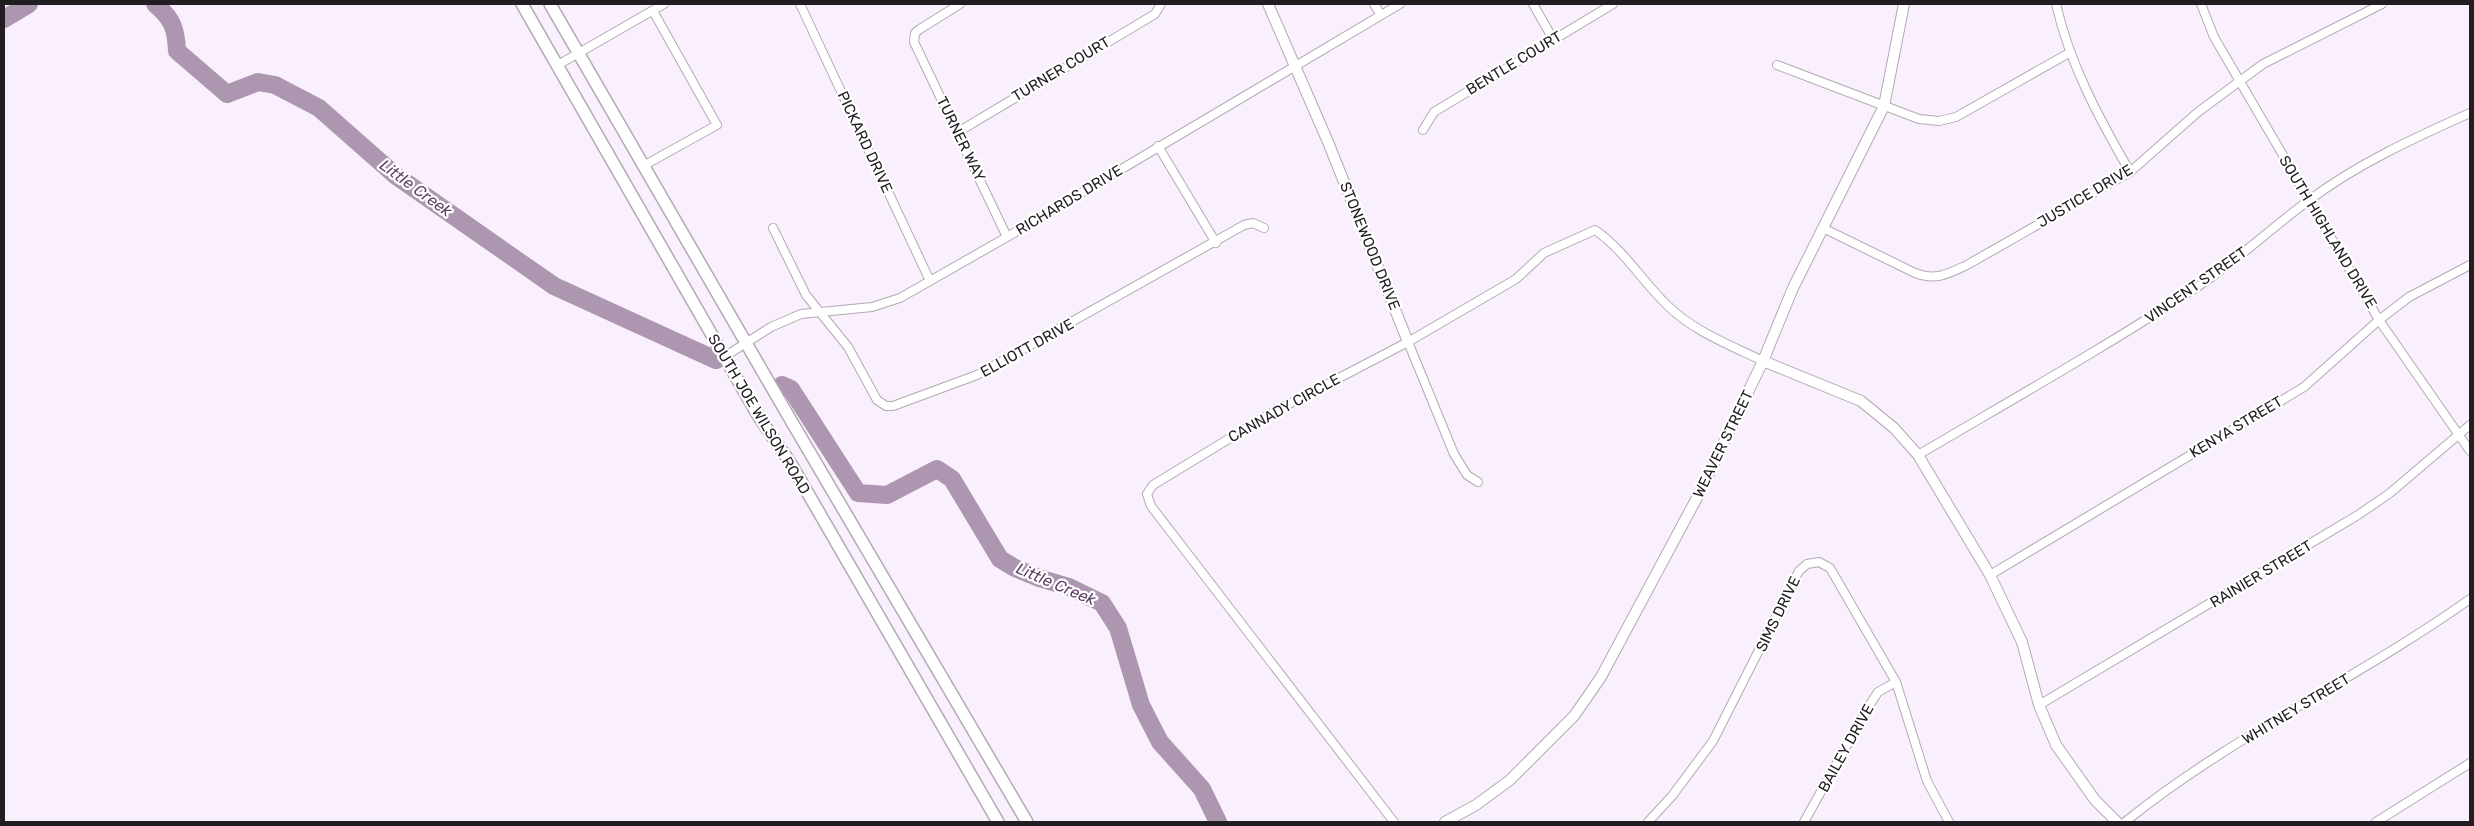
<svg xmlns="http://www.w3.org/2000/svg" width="2474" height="826" viewBox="0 0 2474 826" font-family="Rubik,sans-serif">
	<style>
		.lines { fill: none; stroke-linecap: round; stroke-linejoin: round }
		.river { stroke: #ac96b0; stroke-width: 18 }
		.minor-casing { stroke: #b3a9b4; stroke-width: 10 }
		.tertiary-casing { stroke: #b3a9b4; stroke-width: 12 }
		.secondary-casing { stroke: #b3a9b4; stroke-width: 14 }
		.minor { stroke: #fff; stroke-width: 8 }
		.tertiary { stroke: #fff; stroke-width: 10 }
		.secondary { stroke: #fff; stroke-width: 11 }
		.labels { text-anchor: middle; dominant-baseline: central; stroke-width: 4.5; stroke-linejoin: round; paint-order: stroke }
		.street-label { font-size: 15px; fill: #211d22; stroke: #fff }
		.water-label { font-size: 16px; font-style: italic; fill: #624168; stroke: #fff }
	</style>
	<rect width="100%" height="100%" fill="#faeffc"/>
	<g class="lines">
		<g class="river">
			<path d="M155 4C173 19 176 29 177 51L227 94 258 82 275 85 319 108 395 175 554 286 716 360"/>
			<polyline points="4,19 29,4"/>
			<polyline points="782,385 791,389 858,493 887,495 937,469 952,479 1000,559 1015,568 1039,578 1069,587 1102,603 1118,628 1141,705 1160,742 1202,789 1218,822"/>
		</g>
		<g class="minor-casing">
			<g id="minor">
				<polyline points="800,4 930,281"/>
				<polyline points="960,4 920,29 915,33 914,42 1007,237"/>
				<polyline points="1374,4 1381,15"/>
				<polyline points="1533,4 1553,39"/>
				<path d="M2056 4C2070 65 2099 118 2130 172"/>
				<polyline points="2201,4 2214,37 2379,320 2470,451"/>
				<polyline points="1777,65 1919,119 1939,121 1956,117 2069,53"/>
				<polyline points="556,66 664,4"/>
				<polyline points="1423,130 1434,112 1613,4"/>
				<polyline points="958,132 1155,14 1161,4"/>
				<polyline points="1158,146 1216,243"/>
				<polyline points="643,166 717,125 653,11"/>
				<polyline points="773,228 806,295 848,347 877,400 886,406 893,406 977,375 1244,225 1253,223 1264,228"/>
				<path d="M1823 228 1915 273C1936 281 1948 274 1967 265L2130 172 2198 112 2263 64 2382 4"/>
				<polyline points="1408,342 1454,454 1467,475 1478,482"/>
				<polyline points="724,357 771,327 801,314 872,307 900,298 1007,237 1400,4"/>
				<path d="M1918 455C2013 399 2109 345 2200 285 2238 260 2271 228 2308 201 2357 164 2414 138 2470 113"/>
				<polyline points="1990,575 2304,387 2379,320 2409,297 2470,265"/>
				<polyline points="2039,705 2358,515 2390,493 2470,425"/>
				<path d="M1394 822 1151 506 1147 494 1153 485 1268 415 1408 342 1516 279 1544 253 1595 230C1624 250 1642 281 1667 305 1693 331 1730 345 1763 361"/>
				<polyline points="1648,822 1672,796 1713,741 1799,571 1807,564 1819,562 1830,568 1896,682 1927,781 1949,822"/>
				<polyline points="1804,822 1867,709 1878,692 1896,682"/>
				<path d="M2125 822C2231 736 2359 678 2470 599"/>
				<polyline points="2376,822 2470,763"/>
			</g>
		</g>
		<g class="tertiary-casing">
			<g id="tertiary">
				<polyline points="1268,4 1328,142 1408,342"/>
				<polyline points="1763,361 1861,401 1894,428 1918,455 1990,575 2022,642 2039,705 2056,745 2095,800 2117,822"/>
				<polyline points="1445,822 1476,805 1510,780 1574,716 1601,677 1700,492 1763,361 1793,288 1884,106 1904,4"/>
			</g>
		</g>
		<g class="secondary-casing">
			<g id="secondary">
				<polyline points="522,4 759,417 791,464 998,822"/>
				<polyline points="550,4 786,412 1027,822"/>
			</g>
		</g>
		<use href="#minor" class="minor"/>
		<use href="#tertiary" class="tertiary"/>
		<use href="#secondary" class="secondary"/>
	</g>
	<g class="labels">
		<g class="street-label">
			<text transform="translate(1514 63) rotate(-31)">BENTLE COURT</text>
			<text transform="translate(1061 69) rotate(-31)">TURNER COURT</text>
			<text transform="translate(961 139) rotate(64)">TURNER WAY</text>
			<text transform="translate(865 142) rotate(65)">PICKARD DRIVE</text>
			<text transform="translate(2085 196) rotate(-31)">JUSTICE DRIVE</text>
			<text transform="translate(1069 200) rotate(-31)">RICHARDS DRIVE</text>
			<text transform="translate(2328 232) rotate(59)">SOUTH HIGHLAND DRIVE</text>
			<text transform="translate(1370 246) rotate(68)">STONEWOOD DRIVE</text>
			<text transform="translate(2196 285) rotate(-35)">VINCENT STREET</text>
			<text transform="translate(1027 348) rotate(-29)">ELLIOTT DRIVE</text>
			<text transform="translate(1284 408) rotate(-29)">CANNADY CIRCLE</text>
			<text transform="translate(759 414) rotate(59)">SOUTH JOE WILSON ROAD</text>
			<text transform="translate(2236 427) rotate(-31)">KENYA STREET</text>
			<text transform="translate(1723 444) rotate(-64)">WEAVER STREET</text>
			<text transform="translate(2261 574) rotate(-31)">RAINIER STREET</text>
			<text transform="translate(1778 614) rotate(-64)">SIMS DRIVE</text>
			<text transform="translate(2296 709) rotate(-31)">WHITNEY STREET</text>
			<text transform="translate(1846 748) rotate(-61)">BAILEY DRIVE</text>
		</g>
		<g class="water-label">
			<text transform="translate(416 188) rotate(36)">Little Creek</text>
			<text transform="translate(1056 584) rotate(23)">Little Creek</text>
		</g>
	</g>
	<rect width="2474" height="826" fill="none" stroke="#211d22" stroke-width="10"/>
</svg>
